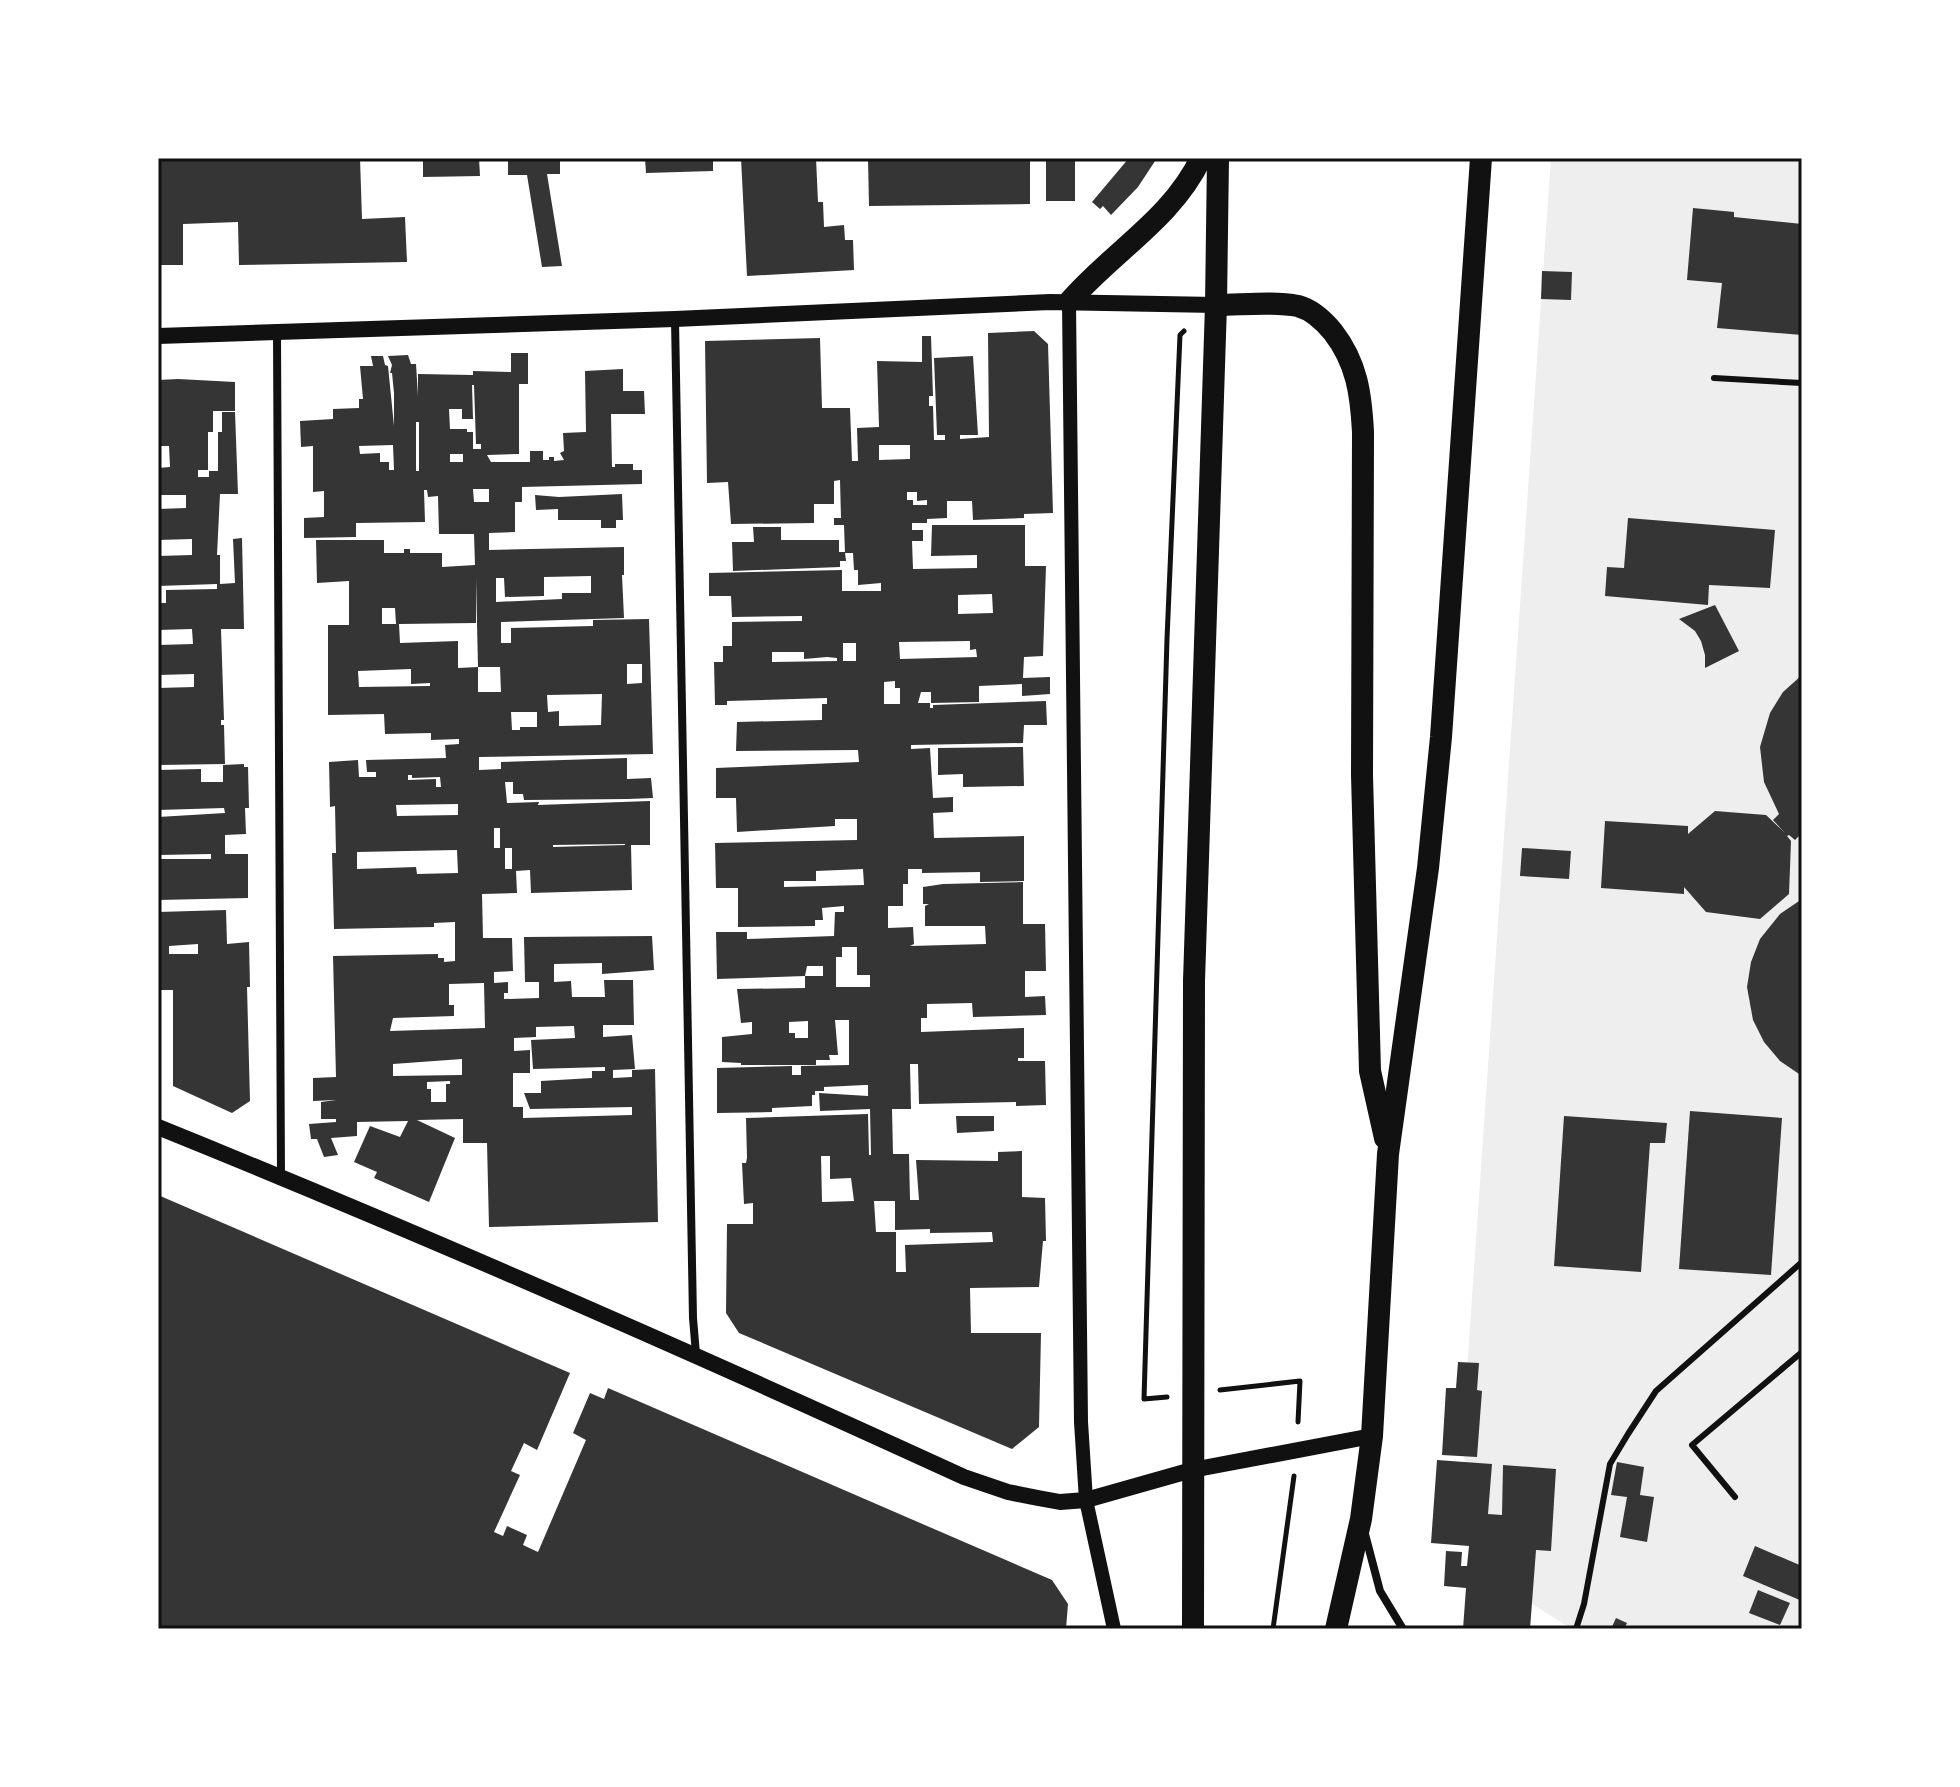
<svg xmlns="http://www.w3.org/2000/svg" width="1960" height="1787" viewBox="0 0 1960 1787" font-family="Arial,sans-serif">
	<style>
		.green { fill: #eee }
		.building { fill: #353535; fill-rule: evenodd }
		.lines { fill: none; stroke-linecap: round; stroke-linejoin: round }
		.path { stroke: #111; stroke-width: 5 }
		.service { stroke: #111; stroke-width: 6 }
		.minor { stroke: #111; stroke-width: 8 }
		.tertiary { stroke: #111; stroke-width: 14 }
		.secondary { stroke: #111; stroke-width: 16 }
		.trunk { stroke: #111; stroke-width: 22 }
		.neatline { fill: none; stroke: #111; stroke-width: 3 }
	</style>
	<rect width="100%" height="100%" fill="#fff"/>
	<polygon class="green" points="1551,158 1802,158 1802,1629 1572,1629 1480,1571 1462,1442"/>
	<g class="building">
		<polygon points="158,158 360,158 362,219 405,217 407,262 239,265 238,222 183,224 183,265 158,265"/>
		<polygon points="423,158 479,158 480,176 423,177"/>
		<polygon points="508,158 560,158 560,174 547,174 562,266 542,267 527,175 508,175"/>
		<polygon points="645,158 713,158 713,171 646,173"/>
		<polygon points="741,158 816,158 818,202 823,202 824,227 844,225 845,240 853,240 854,270 747,276"/>
		<polygon points="868,158 1030,158 1030,204 869,206"/>
		<rect x="1046" y="158" width="29" height="43"/>
		<polygon points="1129,158 1157,158 1138,187 1111,215 1103,206 1100,209 1092,202"/>
		<polygon points="1693,208 1734,212 1734,217 1802,224 1802,335 1717,328 1722,283 1687,280"/>
		<polygon points="1542,271 1572,272 1571,300 1541,299"/>
		<path d="M1034 331 1048 344 1053 513 1024 514V518L973 520 972 501H947V518L927 519V523H912V530H923V541H912L913 569 977 568V555L931 556 932 525H1025V566H1046L1043 656 1024 657 1023 678 1050 677V694L1022 696V684L979 686V702L931 703V692H921L918 703H930V708H933V705L1046 701 1047 725H1024L1023 743 911 745V749L930 748 933 798 953 797V812L933 813 934 838 1024 836V881L980 882V872L922 873V869H908V884H903V906H888V928L913 927 914 944 910 946 986 944 985 926H925V906L929 904H923V887L943 884 1023 882V924H1045L1046 971H1025V997L1045 996 1046 1015 973 1017 972 1003 927 1004V1018H921V1032L1024 1028V1058H1018V1061H1045L1046 1105 1016 1106V1102L919 1104 918 1064H910L911 1109H892L893 1154H909L910 1200H919L916 1160 998 1161V1152L1022 1151V1197L1045 1198 1046 1241H1043L1039 1287 970 1288 971 1333H1041L1039 1427 1012 1449 739 1333 726 1313 727 1224H753V1203L744 1204 742 1163H746L747 1158 746 1118 868 1114 869 1155H871L870 1109 820 1111 819 1093 868 1096V1085H865L824 1087V1091H815V1095H812V1106L772 1108V1112L717 1113V1068L792 1066V1075H801V1066L849 1065V1020H835L838 1055H829L830 1060H816V1065H741V1063L722 1062V1037L752 1034V1022L741 1023 737 989 805 988V976L717 979 716 932H747V939L834 936 835 912H844V906L822 908 823 920H815V926L738 927V888H716L715 843 857 840V819H835V826L737 832 736 798H716V768L859 762 858 750 736 751 737 722 822 720V704H827V698L727 701V705H715L714 662H723V646H732V622L802 621V616L732 617 731 596H709V573L842 570V591H881V583L858 585V570H854L853 553H845L844 525H834V518H841L840 480 834 481V504H814V523L731 524 728 482 707 483 705 341 820 338 822 408H850L852 461H858L857 428 879 427 877 361 922 362V336H931L933 396H929V406H933L934 440H945V435H937L934 358 973 356 978 435H960V439L989 437 988 333ZM879 445H910V459L879 460ZM907 492H917V501L927 500V505H913V500H907ZM992 594 993 613 958 614V595ZM970 641V650L976 649 977 657 900 659 899 642ZM843 643H856V661H843ZM772 652H804V659L827 657 837 658V661L772 662ZM895 681V688H900V704H884V682ZM863 869 864 885 784 887V881H816V871ZM842 947H857V975H870V987H836V957H842ZM807 966H823V976H805ZM808 1021V1038H795V1033H789V1022ZM821 1156H830V1179L851 1178 854 1201 822 1202ZM874 1201H895V1230L930 1229V1233L992 1232 993 1242 905 1245 906 1272H896V1232H876Z"/>
		<path d="M511 353H528V384H519V454L487 455 491 462H530V451H543V460H549V457H554V461L564 460 560 453 564 451 563 433 586 432 585 371 623 369V391H644L645 414H611L612 467H615V464H633V470H642V484L522 487V502H515V532L489 533V550L624 547V575H622L624 618 501 622V643H511V628L593 626V620L649 619 653 754 479 757V770L501 769V762L627 758V779L651 778 653 798 628 799 524 800 523 794H513V782H505L507 803 539 802 538 805 650 801V845H631L632 890 531 893 530 870 516 871 517 893 482 894 483 938H512L513 971 494 972V983L508 982V993H504V999L539 998V982H525L524 937 652 936 654 970 602 974V963L554 964V982L571 981 572 997H605L604 980H633L634 1025H603V1037L632 1035 635 1069 613 1070V1078L632 1077V1070L655 1069 658 1222 489 1227 487 1143H463V1119L417 1120 455 1138 429 1202 374 1178 377 1172 354 1162 370 1126 400 1137 408 1121 357 1122V1136L331 1138 338 1155 324 1157 317 1139H311L309 1124 336 1122V1119H321V1102L336 1100 313 1101V1078L336 1077 333 956 438 954V958H444V962L455 961V922L434 923V927L334 929 332 853H336L335 806 330 807 329 762 358 760 359 777H376V772H367L366 760 446 758 445 745 459 744V739L431 740V733L385 734 384 714 328 715V625H349V581L317 583 316 540H384V553H404V549H410V553H442V567L475 565 474 534H439L438 496 428 497 427 490H424L425 522 356 523V537L304 538V518L324 517V491L313 492V446L301 447 300 421 333 419V409L359 408V399H363L360 366H373L371 356H383L385 365 388 366 394 426V393L392 373H390L392 365 388 356 408 355 411 364H416L418 396V374L473 375V371L511 372ZM472 385H474L476 444H481V449H473V432H467V429H450L449 409H462V419H473ZM416 422H419V471H416ZM393 445 394 470H389V462H380V453L360 454 359 446ZM450 454H463V462H450ZM473 489H489V502H474ZM591 576V593H562V599L496 602V578H504L505 597 544 596V577ZM476 578 478 667 458 668V641L400 643 399 624 476 623ZM382 608H395L396 624H382ZM627 664H642V683L627 684ZM478 667H500L501 692H478ZM411 669V684L430 683V686L359 687 358 671ZM602 694 601 725 559 726V711L548 712 547 695ZM511 712H537V727H520V730H512ZM408 775H412V778L440 777 441 787H436V779L408 780ZM458 804V815L397 816 396 805ZM494 828H500V848H494ZM625 844V845L553 847V845ZM505 848H512V869H505ZM457 850 458 873 417 874 416 867 357 869V852ZM484 983 485 1028 390 1031 393 1018 454 1016V1005H449V984ZM574 1026 575 1038 531 1040 533 1069 605 1067V1071H592V1078L541 1081V1093H524L530 1109 632 1107V1115L523 1118V1107H513V1073H530V1050L514 1051V1038L536 1037V1027ZM462 1059V1075L393 1076V1064ZM450 1081V1084H446V1102H431V1089H427V1082Z"/>
		<polygon points="178,379 235,382 235,411 213,411 213,432 208,432 208,470 198,470 198,477 209,477 209,471 218,471 218,432 222,432 222,412 235,412 238,494 220,494 217,555 220,555 220,584 235,583 233,539 242,538 244,629 221,629 224,720 221,720 221,725 224,725 225,764 158,765 158,688 194,687 194,674 158,675 158,645 193,644 192,629 158,630 158,603 166,603 166,590 217,589 217,584 158,586 158,556 192,555 192,539 158,540 158,509 186,508 186,495 158,495 158,468 170,467 169,446 158,446 158,380"/>
		<polygon points="622,494 623,520 616,520 616,528 601,528 601,520 558,520 558,509 536,510 535,495 559,497"/>
		<polygon points="1628,518 1775,530 1770,588 1709,585 1708,605 1605,596 1607,567 1624,568"/>
		<polygon points="753,527 781,527 781,540 839,540 839,552 845,552 846,561 840,561 840,567 733,571 732,542 754,542"/>
		<polygon points="1715,605 1739,651 1705,668 1705,655 1701,641 1695,631 1679,619"/>
		<polygon points="1802,675 1802,837 1800,835 1795,840 1789,835 1787,836 1791,841 1789,894 1760,919 1706,912 1684,887 1684,894 1601,888 1605,821 1688,826 1688,834 1715,811 1766,815 1785,833 1773,820 1779,814 1764,782 1760,747 1770,713 1783,692"/>
		<polygon points="1023,747 1024,786 963,787 963,774 938,775 938,748"/>
		<polygon points="244,764 244,767 248,767 249,808 245,808 246,834 225,835 225,854 248,854 248,898 158,900 158,859 211,859 211,854 158,855 158,817 225,813 224,808 158,810 158,770 201,769 201,782 223,782 223,765"/>
		<polygon points="1522,848 1571,851 1569,879 1520,876"/>
		<polygon points="1802,899 1802,1076 1780,1061 1764,1042 1753,1020 1747,987 1751,962 1760,939 1780,914"/>
		<path d="M226 910 227 944 249 942 250 987H247L250 1101 232 1113 173 1086V990H158V912ZM198 944V954H169V946Z"/>
		<polygon points="1690,1111 1782,1118 1771,1275 1679,1269"/>
		<polygon points="956,1116 994,1116 994,1131 957,1133"/>
		<polygon points="1564,1116 1667,1123 1665,1143 1650,1143 1641,1272 1554,1266"/>
		<polygon points="158,1195 570,1373 537,1450 524,1443 511,1471 520,1475 494,1532 503,1536 507,1526 527,1535 523,1545 538,1552 586,1440 573,1433 590,1393 604,1399 608,1388 1052,1580 1068,1604 1066,1629 158,1629"/>
		<polygon points="1458,1362 1479,1363 1477,1390 1482,1391 1477,1457 1442,1455 1446,1388 1456,1388"/>
		<polygon points="1437,1460 1492,1464 1488,1514 1502,1515 1503,1465 1556,1469 1551,1551 1536,1550 1530,1629 1463,1629 1466,1588 1444,1586 1446,1551 1462,1552 1461,1566 1467,1566 1469,1546 1431,1543"/>
		<polygon points="1617,1462 1644,1467 1640,1495 1654,1497 1647,1542 1620,1537 1627,1497 1611,1495"/>
		<polygon points="1755,1546 1802,1566 1802,1601 1743,1576"/>
		<polygon points="1758,1590 1790,1603 1780,1625 1749,1613"/>
		<polygon points="1616,1618 1627,1623 1624,1629 1611,1629"/>
	</g>
	<g class="lines">
		<g class="path">
			<polyline points="1220,1390 1300,1381 1298,1422"/>
			<polyline points="1167,1397 1144,1399 1167,639 1180,335 1184,331"/>
			<polyline points="1273,1629 1294,1476"/>
		</g>
		<g class="service">
			<polyline points="1714,378 1802,383"/>
			<polyline points="1735,1497 1692,1445 1802,1352"/>
			<polyline points="1576,1629 1584,1604 1610,1464 1628,1434 1656,1391 1802,1262"/>
		</g>
		<g class="minor">
			<polyline points="675,320 693,1318 696,1354"/>
			<polyline points="277,334 281,1177"/>
			<polyline points="1365,1534 1380,1591 1403,1629"/>
		</g>
		<polyline class="tertiary" points="1069,302 1081,1422 1086,1500 1114,1629"/>
		<g class="secondary">
			<polyline points="158,336 675,319 1050,302 1216,305"/>
			<path d="M158 1127C430 1237 698 1355 964 1477L1008 1492 1038 1498 1060 1502 1086 1500 1192 1470 1372 1436"/>
		</g>
		<g class="trunk">
			<path d="M1069 302C1112 252 1172 219 1201 158"/>
			<path d="M1216 305C1242 305 1273 301 1298 306 1313 310 1324 321 1333 332 1357 363 1361 394 1363 432L1362 775 1370 1071 1385 1138"/>
			<polyline points="1193,1629 1194,981 1216,305 1218,158"/>
			<polyline points="1336,1629 1361,1519 1372,1436 1388,1154 1428,868 1441,737 1481,158"/>
		</g>
	</g>
	<rect width="1960" height="1787" fill="none" stroke="#ffffff" stroke-width="320"/>
	<rect x="160" y="160" width="1640" height="1467" class="neatline"/>
</svg>
